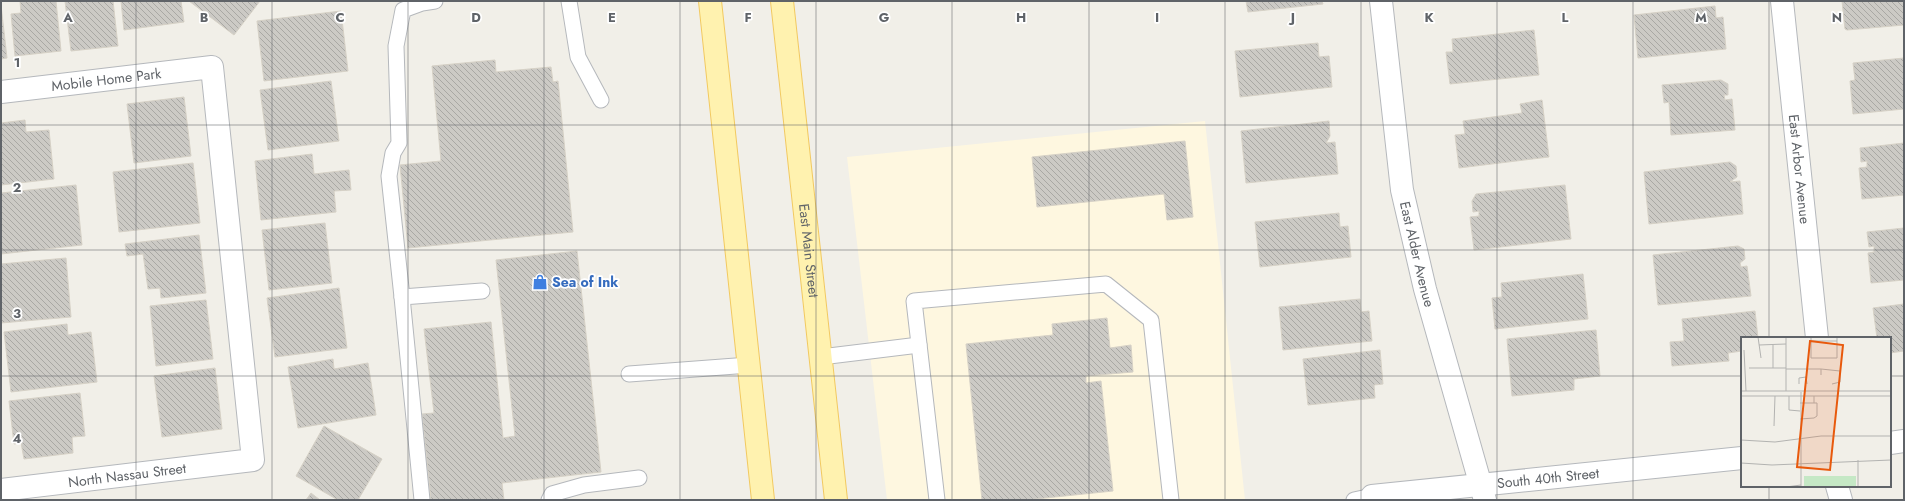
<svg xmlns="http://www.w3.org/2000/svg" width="1905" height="501" viewBox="0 0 1905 501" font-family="Jost,sans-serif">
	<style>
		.commercial { fill: #fef7e0 }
		.building { fill: url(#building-back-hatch); stroke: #d6d1c6 }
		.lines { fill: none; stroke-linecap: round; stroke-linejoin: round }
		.lane-casing { stroke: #b5b8bc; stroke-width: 17 }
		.street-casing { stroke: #b5b8bc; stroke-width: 24 }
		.primary-casing { stroke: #f2c960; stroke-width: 24 }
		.lane { stroke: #fff; stroke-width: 15 }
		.street { stroke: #fff; stroke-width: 22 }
		.primary { stroke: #fff2af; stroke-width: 22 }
		.grid { fill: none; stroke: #5f6368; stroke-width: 1; stroke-opacity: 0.55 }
		.labels { text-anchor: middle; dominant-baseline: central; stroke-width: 3.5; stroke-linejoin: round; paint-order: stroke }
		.street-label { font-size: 14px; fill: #5f6368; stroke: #fff }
		.shop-label { font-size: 14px; font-weight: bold; fill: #366cbe; stroke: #fff; text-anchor: start }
		.inset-road { fill: none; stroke: #b3b3b1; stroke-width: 1 }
		.view { fill: #e8590c; fill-opacity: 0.15; stroke: #e8590c; stroke-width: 2 }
		.inset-edge { fill: none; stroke: #5f6368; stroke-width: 2 }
		.grid-label { font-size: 13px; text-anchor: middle; font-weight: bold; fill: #5f6368; stroke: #fff; stroke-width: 3.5; stroke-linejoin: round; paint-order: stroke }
	</style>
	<defs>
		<pattern id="building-back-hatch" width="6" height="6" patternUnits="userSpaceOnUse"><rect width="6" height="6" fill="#cccac5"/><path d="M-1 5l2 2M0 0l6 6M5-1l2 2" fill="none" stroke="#a9a8a4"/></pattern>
	</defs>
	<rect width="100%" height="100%" fill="#f1efe8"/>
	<polygon class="commercial" points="1205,121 1245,500 887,500 847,157"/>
	<g class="building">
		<polygon points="20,1 56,1 61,51 15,56 11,14 21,13"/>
		<polygon points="65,1 113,1 118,46 71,51"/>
		<polygon points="121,1 181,1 184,22 124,30"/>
		<polygon points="189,1 260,1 234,35"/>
		<polygon points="1246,1 1322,1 1323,4 1248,12"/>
		<polygon points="1842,1 1904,1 1904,25 1847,30 1845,29"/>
		<polygon points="1,5 7,58 1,59"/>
		<polygon points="1715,6 1716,18 1723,17 1726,49 1638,58 1634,15"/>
		<polygon points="341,11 348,71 264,81 257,21"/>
		<polygon points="1534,30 1539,75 1450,84 1446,52 1453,52 1452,39"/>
		<polygon points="1318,43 1319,57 1329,56 1332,87 1240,97 1235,51"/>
		<polygon points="1904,58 1904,109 1853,114 1850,81 1855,80 1853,63"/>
		<polygon points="495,60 496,72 551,67 553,82 558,81 573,232 408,248 400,165 441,161 432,66"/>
		<polygon points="1721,80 1728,84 1728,95 1724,95 1725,100 1732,99 1735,130 1671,135 1669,102 1664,103 1662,85"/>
		<polygon points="331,81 339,141 268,150 260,90"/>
		<polygon points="184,97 191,156 134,163 127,104"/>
		<polygon points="1542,100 1549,157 1459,168 1455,135 1465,134 1463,121 1522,113 1520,104"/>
		<polygon points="25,120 26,132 49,130 54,179 1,185 1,123"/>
		<polygon points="1329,121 1330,136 1326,143 1335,142 1338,174 1246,183 1241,131"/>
		<polygon points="1185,141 1193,217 1167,220 1164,194 1037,207 1032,157"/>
		<polygon points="1904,143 1904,195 1862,199 1859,168 1867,167 1867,161 1861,162 1860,148"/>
		<polygon points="312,154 314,174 349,170 351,190 334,191 336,212 261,220 255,161"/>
		<polygon points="1730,162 1736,166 1737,177 1730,182 1740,181 1743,214 1649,224 1644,172"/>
		<polygon points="193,163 200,223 119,232 113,172"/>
		<polygon points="76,185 82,245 1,254 1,193"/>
		<polygon points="1565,185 1571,239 1474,250 1470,217 1479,216 1479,211 1473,212 1472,201 1476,194"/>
		<polygon points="1339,213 1340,227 1348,226 1351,257 1260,267 1255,222"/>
		<polygon points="325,223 332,283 269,290 262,230"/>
		<polygon points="1904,228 1904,280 1871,283 1868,253 1874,252 1874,246 1869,247 1867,232"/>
		<polygon points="199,235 206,293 161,298 160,288 148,289 143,254 127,256 125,244"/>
		<polygon points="1738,246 1744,249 1745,259 1740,263 1741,267 1747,266 1751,296 1658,305 1653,255"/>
		<polygon points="577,251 601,472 502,483 504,500 431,500 422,414 434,413 424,329 491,322 503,438 515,436 496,260"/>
		<polygon points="66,258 71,317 1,323 1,264"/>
		<polygon points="1583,274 1588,319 1495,329 1492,298 1502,297 1501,283"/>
		<polygon points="339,288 347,348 275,357 267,298"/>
		<polygon points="1360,299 1361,312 1369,311 1372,341 1283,350 1279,307"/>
		<polygon points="206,300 213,359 156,366 150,306"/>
		<polygon points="1904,304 1904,351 1890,353 1890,338 1877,338 1873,308"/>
		<polygon points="1755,311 1758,338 1742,338 1742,351 1728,353 1729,361 1672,366 1670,342 1684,341 1682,319"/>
		<polygon points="1107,318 1110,348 1131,345 1133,372 1086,376 1086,383 1101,381 1113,491 1026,500 982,500 966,344 1053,335 1052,324"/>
		<polygon points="67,324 68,335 91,332 97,382 11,392 4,332"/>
		<polygon points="1596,330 1600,376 1574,379 1574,390 1512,396 1507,339"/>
		<polygon points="1380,350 1383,384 1374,385 1375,398 1308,405 1303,359"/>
		<polygon points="333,359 334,369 368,363 376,415 298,428 288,367"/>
		<polygon points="215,368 222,429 162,437 154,376"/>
		<polygon points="80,393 85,436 72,437 73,453 24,459 21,443 14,444 9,401"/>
		<polygon points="324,426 382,459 358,500 338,500 296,476"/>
		<polygon points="311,493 320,500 306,500"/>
	</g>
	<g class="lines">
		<g class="lane-casing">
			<g id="lane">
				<polyline points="569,1 578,57 601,100"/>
				<polyline points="402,297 389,176 393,153 399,143 396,46 403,10 422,3 435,1"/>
				<polyline points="821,357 919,345"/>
				<polyline points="629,374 749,365"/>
				<polyline points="422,500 402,297 482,291"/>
				<polyline points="549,500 552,494 584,485 639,478"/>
				<polyline points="937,500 914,301 1106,284 1151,320 1171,500"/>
				<polyline points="1354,500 1372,496"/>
			</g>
		</g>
		<g class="street-casing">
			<g id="street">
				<path id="s1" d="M1381 1 1402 190 1425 289 1485 500"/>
				<path id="s2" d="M1782 1 1817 338"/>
				<path id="s3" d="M1 92 212 67 253 460 1 490"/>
				<polyline points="1890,443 1904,441"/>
				<polyline points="1837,486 1841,500"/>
				<path id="s4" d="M1372 496 1742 458"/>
			</g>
		</g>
		<g class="primary-casing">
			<g id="primary">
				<polyline points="710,1 763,500"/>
				<path id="s5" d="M782 1 836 500"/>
			</g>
		</g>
		<use href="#lane" class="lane"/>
		<use href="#street" class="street"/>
		<use href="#primary" class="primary"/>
	</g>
	<path class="grid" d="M136 1V500M272 1V500M408 1V500M544 1V500M680 1V500M816 1V500M952 1V500M1089 1V500M1225 1V500M1361 1V500M1497 1V500M1633 1V500M1769 1V338M1 125H1904M1 250H1904M1 376H1742M1890 376H1904M1769 486V500"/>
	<defs>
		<g id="shop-bare" transform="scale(1.2)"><path d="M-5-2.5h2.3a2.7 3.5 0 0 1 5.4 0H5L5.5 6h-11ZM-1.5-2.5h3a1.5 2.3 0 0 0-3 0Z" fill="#3f7fe0" stroke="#fff" stroke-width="2.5" paint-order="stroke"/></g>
	</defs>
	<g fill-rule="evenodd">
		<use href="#shop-bare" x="540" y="282"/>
	</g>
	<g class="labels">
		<g class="street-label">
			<text stroke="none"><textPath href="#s3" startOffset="106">Mobile Home Park</textPath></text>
			<text stroke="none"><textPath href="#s2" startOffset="169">East Arbor Avenue</textPath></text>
			<text stroke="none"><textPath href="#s5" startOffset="251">East Main Street</textPath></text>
			<text stroke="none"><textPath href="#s1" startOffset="256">East Alder Avenue</textPath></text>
			<text transform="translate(127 475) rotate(-7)">North Nassau Street</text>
			<text stroke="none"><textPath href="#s4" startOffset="177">South 40th Street</textPath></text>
		</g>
		<g class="shop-label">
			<text x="552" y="282">Sea of Ink</text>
		</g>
	</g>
	<g transform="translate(1741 337)">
		<rect width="150" height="150" fill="#f1efe8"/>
		<path d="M63 139H115V150H63Z" fill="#c5e8c5"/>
		<path class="inset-road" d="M17 0 20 21M70 0V21H96V0M70 4H96M18 8 45 7M3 13 5 54M8 31H45M32 31V8M45 32H80V38M80 32 99 34V45L91 47M58 47V41L65 40 66 47M0 54H150M45 54V0M0 59H150M48 59V73L59 74M59 66H73M59 82 73 81 76 79V66H73V59M33 89 34 59M0 103 34 105 80 99H150M0 126 31 128 150 123M45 150 60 148M60 150V55M117 150V123"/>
		<path class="view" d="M69 4 102 8 89 133 56 130Z"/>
		<rect width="150" height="150" class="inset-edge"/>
	</g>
	<g class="grid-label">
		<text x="68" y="22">A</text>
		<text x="204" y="22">B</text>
		<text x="340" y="22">C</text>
		<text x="476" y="22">D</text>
		<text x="612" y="22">E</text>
		<text x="748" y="22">F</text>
		<text x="884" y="22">G</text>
		<text x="1021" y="22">H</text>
		<text x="1157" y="22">I</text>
		<text x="1293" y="22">J</text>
		<text x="1429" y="22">K</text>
		<text x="1565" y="22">L</text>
		<text x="1701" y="22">M</text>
		<text x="1837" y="22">N</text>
		<text x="17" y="67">1</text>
		<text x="17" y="192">2</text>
		<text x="17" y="318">3</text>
		<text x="17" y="443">4</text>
	</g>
	<rect width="1905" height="501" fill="none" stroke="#5f6368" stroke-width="4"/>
</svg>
